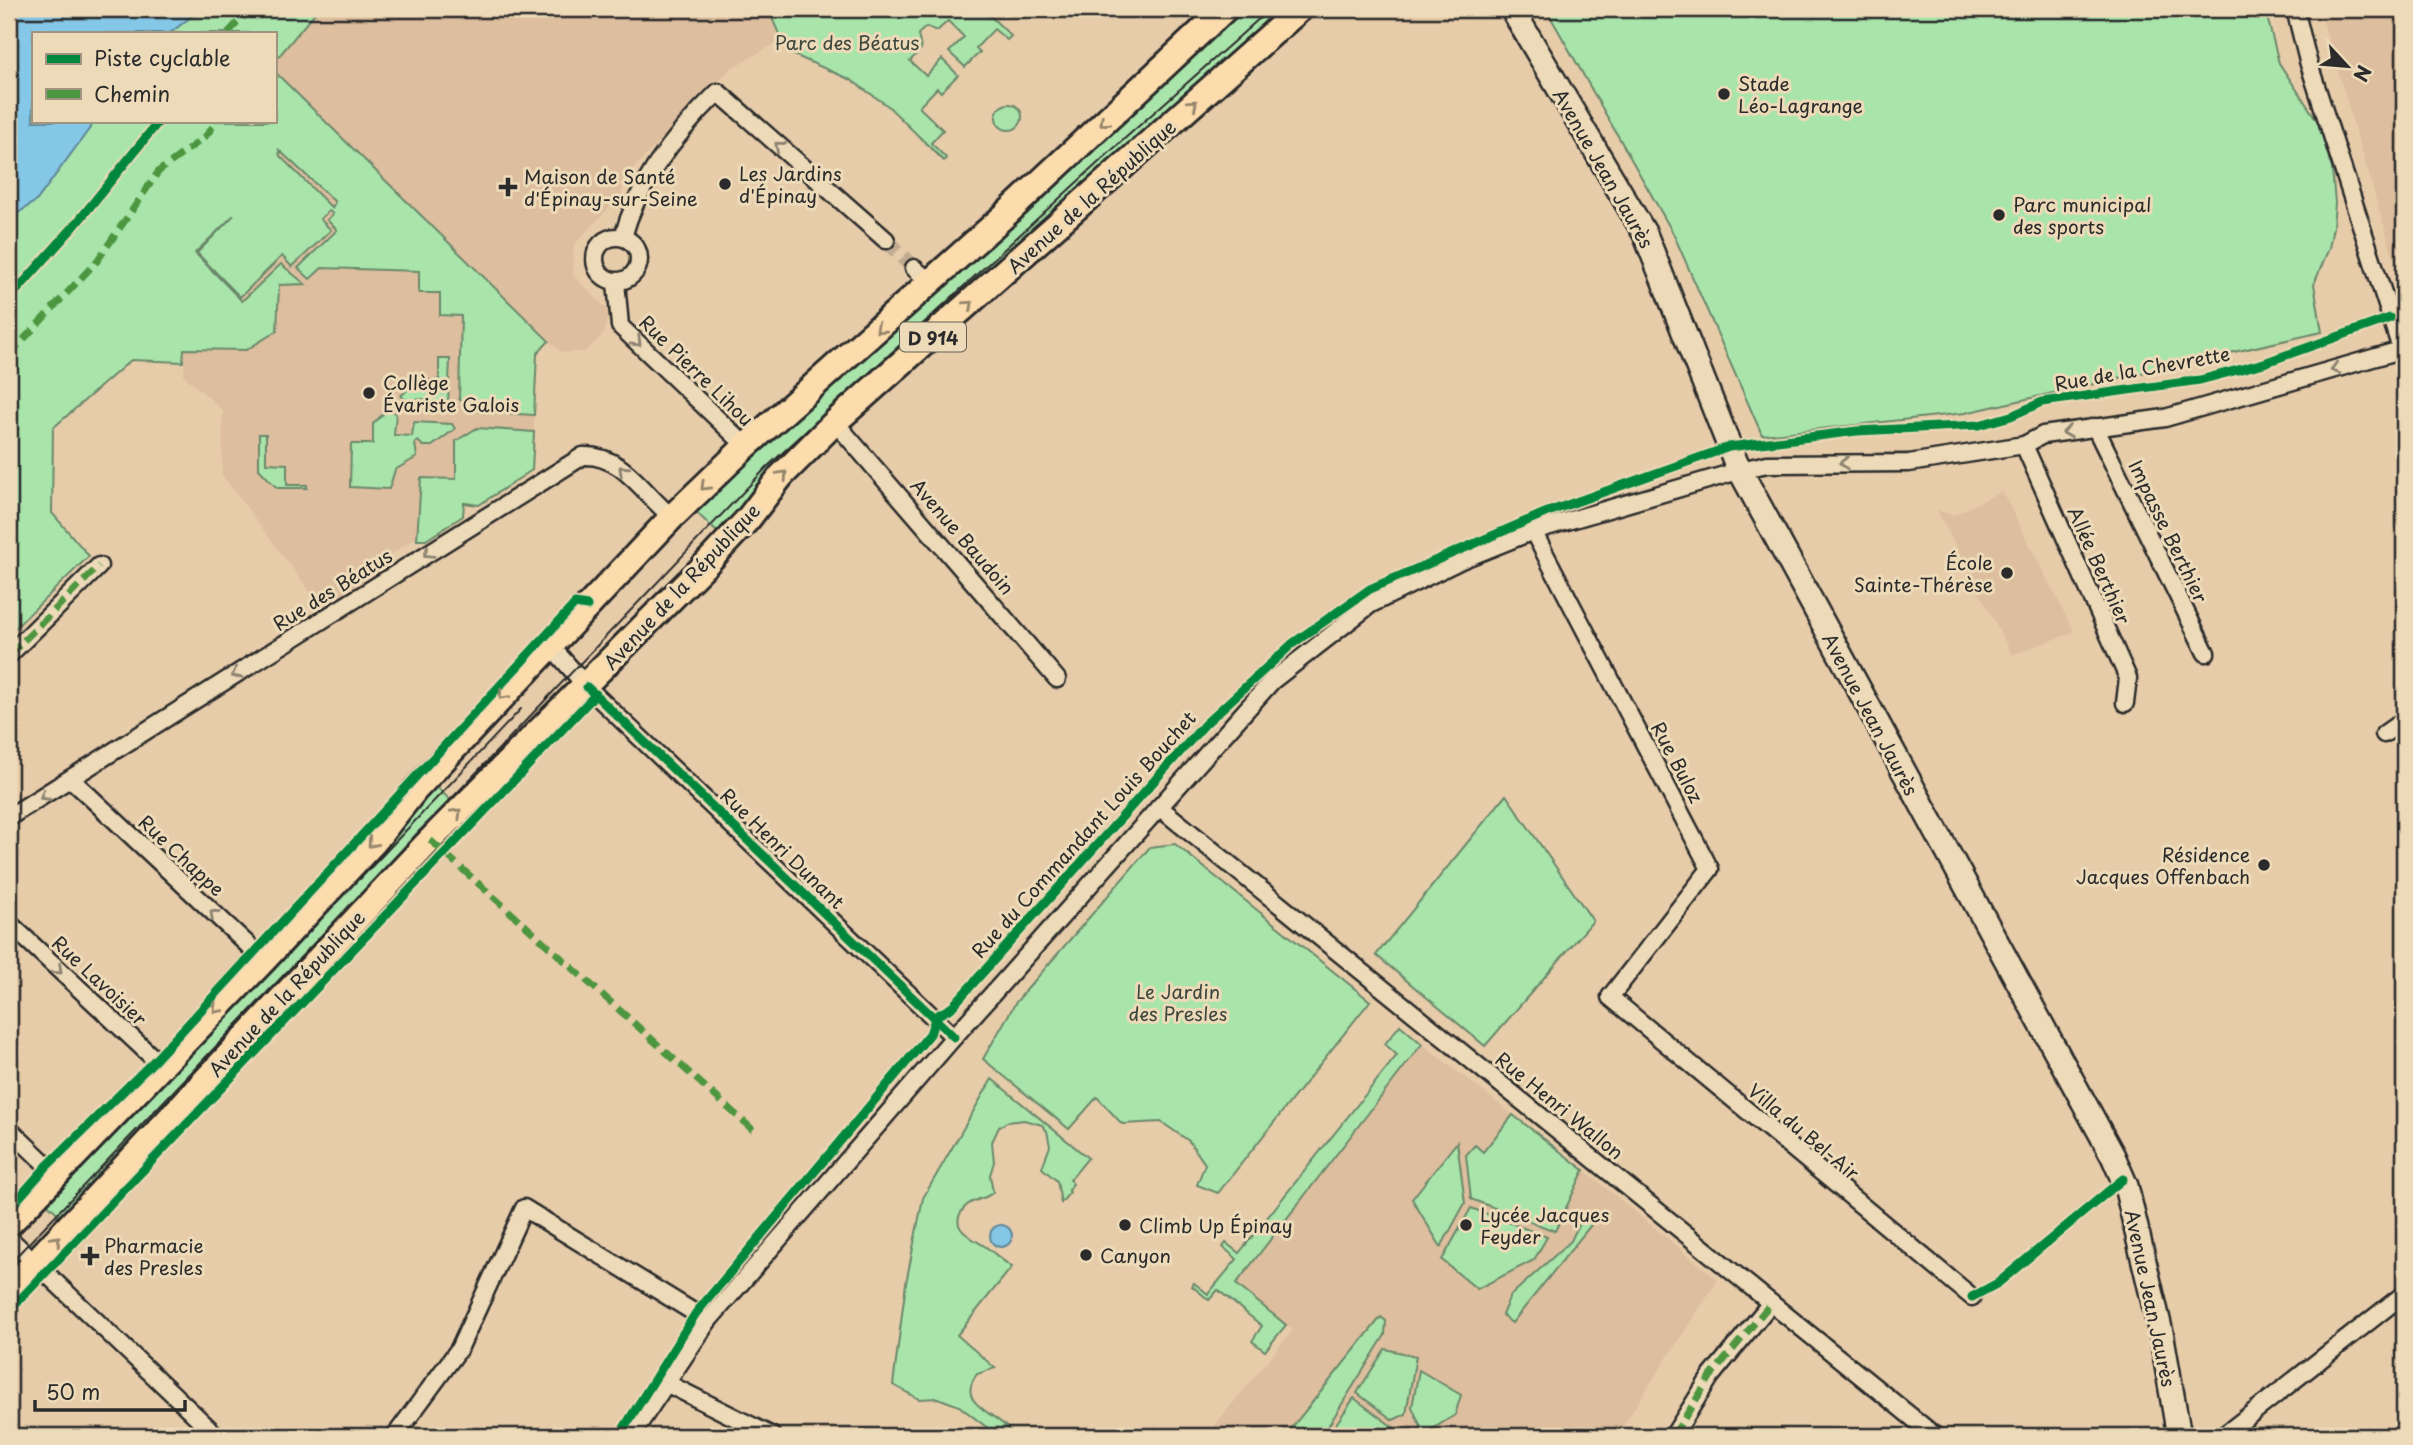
<svg xmlns="http://www.w3.org/2000/svg" width="2413" height="1445" viewBox="0 0 2413 1445" font-family="'Playpen Sans',sans-serif">
	<style>
		.built { fill: #ddbe9e }
		.green { fill: #a9e5ab; stroke: #6a886b; stroke-width: 2; fill-rule: evenodd }
		.water { fill: #85c7e6; stroke: #61899b; stroke-width: 2 }
		.lines { fill: none; stroke-linecap: round; stroke-linejoin: round }
		.street-tunnel { stroke: #c1ac91; stroke-width: 16; stroke-dasharray: 16 8; stroke-linecap: butt }
		.street-casing { stroke: #2b2b2b; stroke-width: 21 }
		.secondary-casing { stroke: #2b2b2b; stroke-width: 28 }
		.primary-casing { stroke: #2b2b2b; stroke-width: 30 }
		.street { stroke: #eddab8; stroke-width: 16 }
		.secondary { stroke: #eddab8; stroke-width: 23 }
		.primary { stroke: #fcdcac; stroke-width: 24 }
		.tram { stroke: #2b2b2b; stroke-width: 2 }
		.quiet { stroke: #4d9640; stroke-width: 7; stroke-dasharray: 14 7; stroke-linecap: butt }
		.cycleway-casing { stroke: #eddab8; stroke-width: 13 }
		.cycleway { stroke: #00873e; stroke-width: 9 }
		.oneway { stroke: #94846c }
		.oneway2 { stroke: #8c8272 }
		.poi-dot { fill: #2b2b2b; stroke: #eddab8; stroke-width: 2.5 }
		.labels { text-anchor: middle; dominant-baseline: central; stroke-width: 6; stroke-linejoin: round; paint-order: stroke }
		.shield { fill: #eddab8; stroke: #656055; stroke-width: 2 }
		.shield-label { font-size: 18px; font-weight: bold; fill: #2b2b2b }
		.park-label { font-size: 19px; fill: #3e473e; stroke: #eddab8 }
		.poi-label { font-size: 19px; fill: #2b2b2b; stroke: #eddab8; text-anchor: start }
		.street-label { font-size: 19px; fill: #2b2b2b; stroke: #eddab8 }
	</style>
	<rect width="100%" height="100%" fill="#e7ccaa"/>
	<filter id="ink" filterUnits="userSpaceOnUse"><feTurbulence type="fractalNoise" baseFrequency=".0143" numOctaves="2"/><feDisplacementMap in="SourceGraphic" scale="14" xChannelSelector="R" yChannelSelector="G"/><feConvolveMatrix kernelMatrix="1 2 1 2 8 2 1 2 1" color-interpolation-filters="sRGB"/></filter>
	<g filter="url(#ink)">
		<g class="built">
			<polygon points="318,9 768,9 780,41 731,68 622,180 622,194 574,245 573,275 609,311 604,334 584,352 561,352 275,72 275,61"/>
			<polygon points="2319,9 2404,9 2404,293 2340,78"/>
			<polygon points="278,148 346,212 537,354 532,470 479,505 464,503 463,516 426,541 414,539 397,550 384,560 389,569 324,610 222,475 223,411 184,375 191,237"/>
			<polygon points="2002,491 2074,632 2012,655 1937,510 1954,515"/>
			<polygon points="1422,1044 1584,1170 1718,1280 1616,1436 1206,1436 1293,1330 1235,1284"/>
		</g>
		<g class="green">
			<polygon points="201,9 318,9 275,61 275,33 170,33"/>
			<polygon points="768,9 946,9 953,16 965,9 983,9 1011,36 1007,40 994,29 976,48 980,52 965,67 949,52 964,37 948,21 937,31 926,27 918,34 921,49 910,61 926,76 942,59 958,75 941,92 937,88 919,107 943,130 931,143 946,158 944,161 888,106 851,80 787,52"/>
			<polygon points="1242,9 1286,9 720,535 694,510"/>
			<polygon points="1546,9 2265,9 2279,63 2318,122 2332,169 2335,203 2333,227 2329,248 2314,284 2322,332 1965,413 1762,435 1673,233"/>
			<path d="M275 72 549 341 537 354 534 415 480 412 459 399 461 316 440 315V293H419V271L322 268 310 279 298 268 337 230 327 220 333 214 329 211 320 219 331 230 292 267 282 256 240 297 197 253 234 215 195 253 242 301 281 264 305 284 279 285 277 331 246 350 184 349 183 362 131 360 53 428 52 513 89 556 9 634V219L37 200 95 121H275ZM279 150 335 202 332 208 280 156Z"/>
			<circle cx="1009" cy="117" r="13"/>
			<polygon points="439,359 450,359 448,403 456,404 453,410 429,409 429,399 406,400 401,396 416,381 439,380"/>
			<polygon points="389,408 396,414 394,435 412,436 414,422 452,424 455,429 432,446 423,446 418,441 415,443 417,457 395,470 389,489 350,487 351,444 373,444 373,424"/>
			<polygon points="477,428 534,432 532,470 479,505 464,503 463,516 426,540 417,540 421,478 456,479 456,441"/>
			<polygon points="259,434 266,434 266,463 287,464 287,485 307,485 307,488 277,488 259,469"/>
			<polygon points="433,783 452,802 123,1150 64,1219 44,1201 113,1134 390,840"/>
			<polygon points="1506,795 1593,921 1485,1046 1376,955"/>
			<polygon points="1175,844 1370,1001 1218,1193 1197,1185 1205,1164 1189,1141 1161,1122 1122,1124 1097,1097 1069,1129 983,1059 1016,1002 1150,847"/>
			<polygon points="1400,1025 1422,1044 1236,1284 1286,1325 1265,1351 1252,1341 1262,1326 1218,1290 1209,1300 1192,1286 1194,1283 1208,1294 1237,1259 1223,1247 1226,1243 1239,1253 1397,1055 1385,1044"/>
			<path d="M992 1079 1088 1158 1070 1180 1073 1184 1068 1190 1070 1192 1061 1203 1057 1181 1042 1168 1050 1146 1047 1131 1042 1125 1024 1120 1007 1122 999 1127 992 1142 994 1162 990 1175 993 1192C986 1200 974 1198 965 1207 946 1228 972 1238 986 1247 994 1253 1003 1261 1012 1267L957 1335 995 1368 977 1374C952 1407 1005 1414 1012 1436H998L959 1406 938 1398 919 1399 893 1385 906 1283 923 1198Z"/>
			<polygon points="1513,1115 1584,1170 1555,1231 1471,1199 1466,1155 1475,1145 1483,1152"/>
			<polygon points="1457,1142 1465,1203 1441,1247 1412,1199"/>
			<polygon points="1471,1208 1547,1237 1534,1260 1477,1289 1442,1260"/>
			<polygon points="1584,1213 1595,1220 1512,1323 1502,1315 1510,1296 1571,1241"/>
			<polygon points="1381,1317 1386,1321 1385,1335 1322,1436 1285,1436"/>
			<polygon points="1385,1349 1416,1356 1406,1414 1393,1420 1357,1393"/>
			<polygon points="1419,1370 1461,1395 1455,1415 1424,1434 1412,1407"/>
			<polygon points="1354,1398 1405,1436 1348,1436 1332,1430"/>
		</g>
		<g class="water">
			<polygon points="9,9 201,9 170,33 33,33 33,121 95,121 37,200 9,219"/>
			<circle cx="1001" cy="1236" r="11"/>
		</g>
		<g class="lines">
			<polyline class="street-tunnel" points="886,240 914,268"/>
			<g class="street-casing">
				<g id="street">
					<polyline points="2295,9 2308,61 2404,358"/>
					<circle cx="617" cy="259" r="22"/>
					<path d="M623 237C638 181 676 133 718 92L886 240"/>
					<polyline points="914,268 931,283"/>
					<polyline points="616,282 620,326 746,446"/>
					<polyline points="835,422 1057,679"/>
					<polyline points="2095,427 2206,653"/>
					<polyline points="2024,445 2128,678 2125,703"/>
					<polyline points="1533,531 1710,869 1610,997 1972,1297"/>
					<polyline points="550,645 587,687 954,1037"/>
					<polyline points="9,655 99,566"/>
					<polyline points="2384,734 2404,720"/>
					<polyline points="72,780 264,960"/>
					<polyline points="1159,807 1935,1436"/>
					<path d="M9 817 583 456C623 454 643 494 672 517"/>
					<polyline points="9,923 163,1067"/>
					<polyline points="9,1129 56,1174"/>
					<polyline points="9,1238 217,1436"/>
					<polyline points="664,1382 772,1436"/>
					<polyline points="395,1436 459,1349 524,1208 708,1321"/>
					<polyline points="631,1436 708,1321 954,1037 1272,681 1371,604 1461,560 1533,531 1745,469 1767,464 1909,463 2024,445 2043,435 2165,418 2404,349"/>
					<polyline points="1673,1436 1711,1376 1771,1303"/>
					<polyline points="2223,1436 2404,1294"/>
				</g>
			</g>
			<g class="secondary-casing">
				<polyline id="secondary" points="1512,9 1645,234 1736,463 2113,1156 2126,1186 2162,1337 2179,1436"/>
			</g>
			<g class="primary-casing">
				<g id="primary">
					<polyline points="9,1224 264,960 374,842 415,790 672,517 746,446 1003,217 1225,9"/>
					<polyline points="9,1290 430,840 706,564 748,519 781,476 835,422 1300,9"/>
				</g>
			</g>
			<use href="#street" class="street"/>
			<use href="#secondary" class="secondary"/>
			<use href="#primary" class="primary"/>
			<g class="tram">
				<polyline points="360,879 521,709"/>
				<polyline points="9,1264 767,467 1122,141 1270,9"/>
			</g>
			<g class="quiet">
				<polyline points="228,33 250,9"/>
				<polyline points="9,355 97,261 159,171 205,137 217,121"/>
				<polyline points="9,655 99,566"/>
				<polyline points="430,840 753,1130"/>
				<polyline points="1673,1436 1711,1376 1771,1303"/>
			</g>
			<g class="cycleway-casing">
				<g id="cycleway">
					<polyline points="9,299 76,224 159,121"/>
					<polyline points="587,687 954,1037"/>
					<polyline points="9,1209 47,1166 155,1060 575,604 587,606"/>
					<polyline points="1972,1297 1998,1283 2123,1179"/>
					<polyline points="9,1311 596,694"/>
					<polyline points="619,1436 696,1313 930,1034 936,1016 951,1008 1205,724 1292,644 1370,589 1545,513 1729,447 1857,431 1979,425 2011,416 2042,402 2200,380 2264,363 2390,318"/>
				</g>
			</g>
			<use href="#cycleway" class="cycleway"/>
		</g>
		<defs><path id="oneway-chevron" d="M-2-3.5L2.5 0L-2 3.5" fill="none" stroke-width="1.6" stroke-linecap="round" stroke-linejoin="round" transform="scale(1.75)"/></defs>
		<g class="oneway">
			<use href="#oneway-chevron" transform="translate(1193 104) rotate(-42)"/>
			<use href="#oneway-chevron" transform="translate(1104 122) rotate(137)"/>
			<use href="#oneway-chevron" transform="translate(969 305) rotate(-42)"/>
			<use href="#oneway-chevron" transform="translate(880 329) rotate(138)"/>
			<use href="#oneway-chevron" transform="translate(783 475) rotate(-47)"/>
			<use href="#oneway-chevron" transform="translate(705 486) rotate(136)"/>
			<use href="#oneway-chevron" transform="translate(503 695) rotate(133)"/>
			<use href="#oneway-chevron" transform="translate(457 813) rotate(-45)"/>
			<use href="#oneway-chevron" transform="translate(372 843) rotate(131)"/>
			<use href="#oneway-chevron" transform="translate(217 1009) rotate(134)"/>
			<use href="#oneway-chevron" transform="translate(56 1240) rotate(-47)"/>
		</g>
		<g class="oneway2">
			<use href="#oneway-chevron" transform="translate(779 146) rotate(-139)"/>
			<use href="#oneway-chevron" transform="translate(637 342) rotate(44)"/>
			<use href="#oneway-chevron" transform="translate(2335 369) rotate(164)"/>
			<use href="#oneway-chevron" transform="translate(2067 432) rotate(171)"/>
			<use href="#oneway-chevron" transform="translate(1844 463) rotate(179)"/>
			<use href="#oneway-chevron" transform="translate(623 470) rotate(-137)"/>
			<use href="#oneway-chevron" transform="translate(428 553) rotate(148)"/>
			<use href="#oneway-chevron" transform="translate(236 674) rotate(148)"/>
			<use href="#oneway-chevron" transform="translate(44 796) rotate(149)"/>
			<use href="#oneway-chevron" transform="translate(214 914) rotate(-137)"/>
			<use href="#oneway-chevron" transform="translate(58 970) rotate(43)"/>
		</g>
	</g>
	<g class="poi-dot">
		<circle cx="1724" cy="94" r="7"/>
		<circle cx="725" cy="184" r="7"/>
		<path d="M504.5 176.5h7v7h7v7h-7v7h-7v-7h-7v-7h7z"/>
		<circle cx="1999" cy="215" r="7"/>
		<circle cx="369" cy="393" r="7"/>
		<circle cx="2007" cy="573" r="7"/>
		<circle cx="2264" cy="865" r="7"/>
		<circle cx="1125" cy="1225" r="7"/>
		<circle cx="1466" cy="1225" r="7"/>
		<circle cx="1086" cy="1255" r="7"/>
		<path d="M86.5 1245.5h7v7h7v7h-7v7h-7v-7h-7v-7h7z"/>
	</g>
	<g class="labels">
		<rect class="shield" x="900" y="322.5" width="66" height="29" rx="5"/>
		<g class="shield-label">
			<text x="933" y="337">D 914</text>
		</g>
		<g class="park-label">
			<text x="847" y="42">Parc des Béatus</text>
			<text x="1178" y="991">Le Jardin<tspan x="1178" dy="22">des Presles</tspan></text>
		</g>
		<g class="poi-label">
			<text x="1738" y="83">Stade<tspan x="1738" dy="22">Léo-Lagrange</tspan></text>
			<text x="739" y="173">Les Jardins<tspan x="739" dy="22">d'Épinay</tspan></text>
			<text x="524" y="176">Maison de Santé<tspan x="524" dy="22">d'Épinay-sur-Seine</tspan></text>
			<text x="2013" y="204">Parc municipal<tspan x="2013" dy="22">des sports</tspan></text>
			<text x="383" y="382">Collège<tspan x="383" dy="22">Évariste Galois</tspan></text>
			<text x="1993" y="562" text-anchor="end">École<tspan x="1993" dy="22">Sainte-Thérèse</tspan></text>
			<text x="2250" y="854" text-anchor="end">Résidence<tspan x="2250" dy="22">Jacques Offenbach</tspan></text>
			<text x="1480" y="1214">Lycée Jacques<tspan x="1480" dy="22">Feyder</tspan></text>
			<text x="1139" y="1225">Climb Up Épinay</text>
			<text x="104" y="1245">Pharmacie<tspan x="104" dy="22">des Presles</tspan></text>
			<text x="1100" y="1255">Canyon</text>
		</g>
		<g class="street-label">
			<text transform="translate(1604 168) rotate(60)">Avenue Jean Jaurès</text>
			<text transform="translate(1091 196) rotate(-42)">Avenue de la République</text>
			<text transform="translate(2142 368) rotate(-10)">Rue de la Chevrette</text>
			<text transform="translate(697 370) rotate(44)">Rue Pierre Lihou</text>
			<text transform="translate(2169 531) rotate(64)">Impasse Berthier</text>
			<text transform="translate(963 536) rotate(49)">Avenue Baudoin</text>
			<text transform="translate(2100 565) rotate(66)">Allée Berthier</text>
			<text transform="translate(681 586) rotate(-47)">Avenue de la République</text>
			<text transform="translate(332 589) rotate(-32)">Rue des Béatus</text>
			<text transform="translate(1871 714) rotate(62)">Avenue Jean Jaurès</text>
			<text transform="translate(1678 762) rotate(62)">Rue Buloz</text>
			<text transform="translate(1083 834) rotate(-48)">Rue du Commandant Louis Bouchet</text>
			<text transform="translate(783 848) rotate(44)">Rue Henri Dunant</text>
			<text transform="translate(182 855) rotate(43)">Rue Chappe</text>
			<text transform="translate(100 980) rotate(43)">Rue Lavoisier</text>
			<text transform="translate(286 993) rotate(-47)">Avenue de la République</text>
			<text transform="translate(1560 1105) rotate(39)">Rue Henri Wallon</text>
			<text transform="translate(1804 1131) rotate(40)">Villa du Bel-Air</text>
			<text transform="translate(2151 1298) rotate(78)">Avenue Jean Jaurès</text>
		</g>
	</g>
	<rect width="2413" height="1445" fill="none" stroke="#eddab8" stroke-width="35"/>
	<rect x="18" y="18" width="2378" height="1410" fill="none" stroke="#2b2b2b" stroke-width="2.5" filter="url(#ink)"/>
	<rect x="32" y="32" width="245" height="91" fill="#eddab8" stroke="#9f9480" stroke-width="2"/>
	<rect x="46" y="54" width="35" height="10" fill="#00873e" stroke="#9f9480" stroke-width="2"/>
	<text x="94" y="66" font-size="21" fill="#2b2b2b">Piste cyclable</text>
	<rect x="46" y="89" width="35" height="10" fill="#4d9640" stroke="#9f9480" stroke-width="2"/>
	<text x="94" y="102" font-size="21" fill="#2b2b2b">Chemin</text>
	<g transform="translate(2347 66) rotate(116)" stroke="#eddab8" stroke-width="5" paint-order="stroke">
	<path d="M0-5L12 26L0 18L-12 26Z" fill="#2b2b2b"/>
	<text y="-10" font-size="19" font-weight="bold" text-anchor="middle" fill="#2b2b2b">N</text>
	</g>
	<path d="M35 1400v10h150v-10" fill="none" stroke="#2b2b2b" stroke-width="3.5"/>
	<text x="46" y="1400" font-size="21" fill="#2b2b2b" stroke="#eddab8" stroke-width="5" paint-order="stroke">50 m</text>
</svg>
